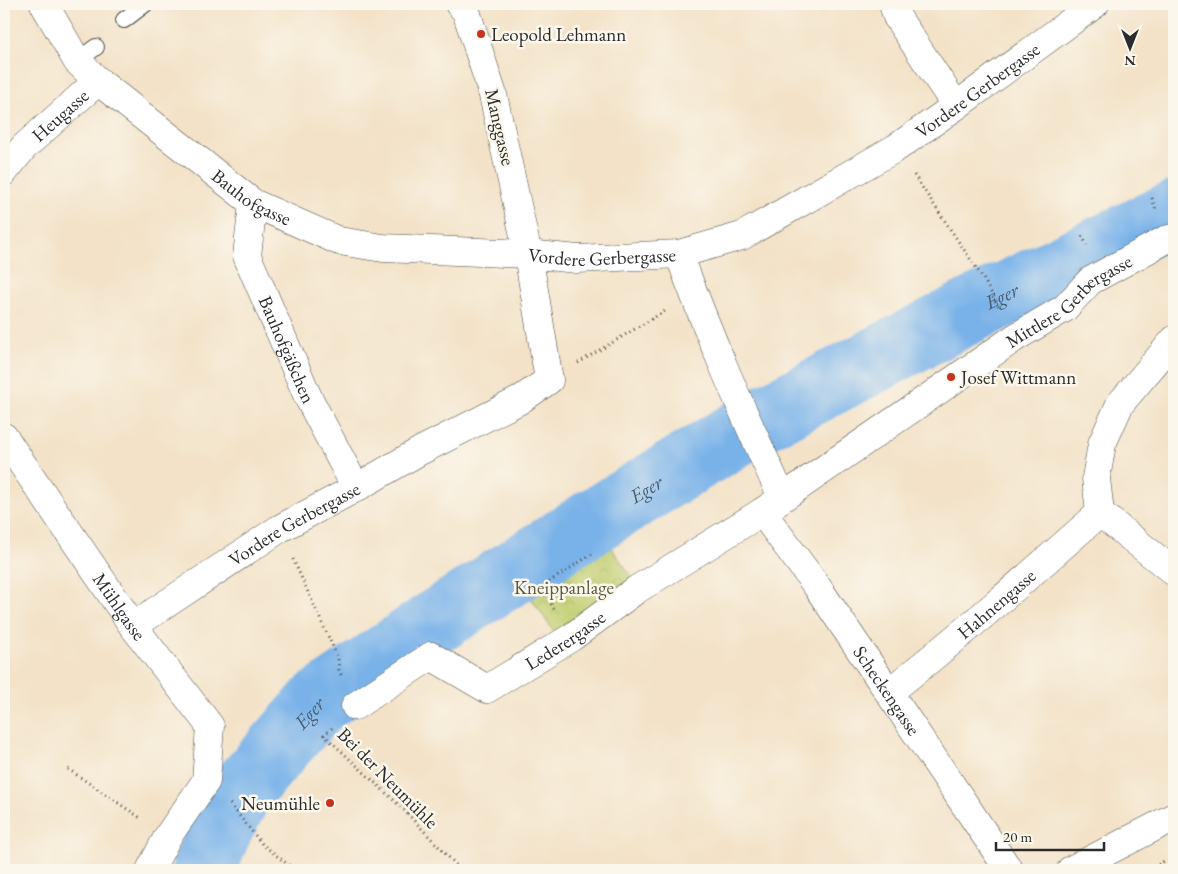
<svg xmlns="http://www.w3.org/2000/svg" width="1178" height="874" viewBox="0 0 1178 874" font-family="'EB Garamond',serif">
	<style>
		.park { fill: url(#park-crowns); stroke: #767c4d }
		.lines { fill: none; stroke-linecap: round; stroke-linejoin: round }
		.stream { stroke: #79b2e9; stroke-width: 11 }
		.river { stroke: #79b2e9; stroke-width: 65 }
		.service-casing { stroke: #494642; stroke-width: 18 }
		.minor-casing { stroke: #494642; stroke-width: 29 }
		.path { stroke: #494642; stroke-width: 3; stroke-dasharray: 1 4; stroke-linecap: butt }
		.service { stroke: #fff; stroke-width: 16 }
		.minor { stroke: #fff; stroke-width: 28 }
		.poi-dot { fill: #c8321e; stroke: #fbf7ec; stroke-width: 2 }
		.labels { text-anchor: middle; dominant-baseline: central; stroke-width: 5; stroke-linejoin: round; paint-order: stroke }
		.poi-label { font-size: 19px; fill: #2b2b2b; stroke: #fbf7ec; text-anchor: start }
		.street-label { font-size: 19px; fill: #2b2b2b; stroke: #fbf7ec }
		.park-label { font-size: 19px; fill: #585c3f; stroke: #fbf7ec }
		.water-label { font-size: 20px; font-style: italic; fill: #465a6e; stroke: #fbf7ec }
	</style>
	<defs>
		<pattern id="park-crowns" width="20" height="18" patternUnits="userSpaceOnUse" patternTransform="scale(1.25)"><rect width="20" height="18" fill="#c1ce6f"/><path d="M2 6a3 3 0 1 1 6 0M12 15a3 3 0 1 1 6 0" fill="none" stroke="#a6b160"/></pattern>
	</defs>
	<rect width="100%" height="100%" fill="#fbf7ec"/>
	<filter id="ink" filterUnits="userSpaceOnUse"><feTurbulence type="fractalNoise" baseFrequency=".02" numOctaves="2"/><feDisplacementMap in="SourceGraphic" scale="10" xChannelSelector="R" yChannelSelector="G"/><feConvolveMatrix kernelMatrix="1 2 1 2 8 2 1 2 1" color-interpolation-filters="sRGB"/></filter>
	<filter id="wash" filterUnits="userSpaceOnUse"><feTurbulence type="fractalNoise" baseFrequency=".0096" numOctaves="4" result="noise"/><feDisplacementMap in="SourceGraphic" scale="20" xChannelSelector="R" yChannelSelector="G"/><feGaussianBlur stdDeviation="1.12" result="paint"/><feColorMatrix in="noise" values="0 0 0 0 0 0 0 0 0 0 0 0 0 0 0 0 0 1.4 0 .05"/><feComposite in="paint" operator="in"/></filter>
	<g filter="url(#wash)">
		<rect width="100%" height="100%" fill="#f3e2c7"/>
		<polygon class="park" points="597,527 633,579 554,632 519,580"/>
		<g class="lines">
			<polyline class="stream" points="512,572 537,579 589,545 595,520"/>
			<path class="river" id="s1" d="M204 870 217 836 240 792 319 702 437 621 595 520 760 420 964 314 1174 213"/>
		</g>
	</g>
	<g filter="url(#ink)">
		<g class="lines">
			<g class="service-casing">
				<g id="service">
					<polyline points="124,20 145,4"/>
					<polyline points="77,61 96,47"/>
				</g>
			</g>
			<g class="minor-casing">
				<g id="minor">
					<path id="s2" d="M44 4 77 61 98 81 253 203 339 241 383 248 528 254 577 259 679 254 742 236 896 148 956 106 1095 4"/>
					<polyline points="893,4 897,17 956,106"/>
					<path id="s3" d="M4 172 24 147 98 81"/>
					<path id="s4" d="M253 203 247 256 308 397 356 488"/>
					<path d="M679 254C709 337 745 417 782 497"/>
					<polyline points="1174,340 1120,404 1102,444 1096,478 1100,513 1174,572"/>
					<path id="s5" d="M4 437 133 626 210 726 206 781 168 836 150 870"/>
					<path id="s6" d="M762 512 816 585 1009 870"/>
					<path id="s7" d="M133 626 279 529 356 488 420 451 520 400 549 380 528 254 493 95 466 11 459 4"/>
					<path id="s8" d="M889 692C962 635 1031 574 1100 513"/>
					<path id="s9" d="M355 706 431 656 487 689 572 637 636 590 762 512 1016 337 1065 308 1090 281 1165 240 1174 238"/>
					<polyline points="1071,870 1174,817"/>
				</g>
			</g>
			<g class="path">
				<polyline points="914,175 983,278 1000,309"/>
				<polyline points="1152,198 1156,210"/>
				<polyline points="1082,236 1087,245"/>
				<polyline points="578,363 665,311"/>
				<polyline points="293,559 338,658 339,670 342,677"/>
				<polyline points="554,609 541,587 592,554"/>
				<polyline points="332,728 324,735 401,807 461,870"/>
				<polyline points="68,769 142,819"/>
				<polyline points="230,804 262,844 295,870"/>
				<polyline points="1150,870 1164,861"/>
			</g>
			<use href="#service" class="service"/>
			<use href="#minor" class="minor"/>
		</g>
	</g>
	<g class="poi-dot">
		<circle cx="481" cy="34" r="5"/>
		<circle cx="951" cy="377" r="5"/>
		<circle cx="330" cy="803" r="5"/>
	</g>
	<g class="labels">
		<g class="poi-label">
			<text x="491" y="34">Leopold Lehmann</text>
			<text x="961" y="377">Josef Wittmann</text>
			<text x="320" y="803" text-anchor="end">Neumühle</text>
		</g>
		<g class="street-label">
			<text stroke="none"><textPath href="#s2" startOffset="1070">Vordere Gerbergasse</textPath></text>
			<text stroke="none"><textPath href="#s3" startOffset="80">Heugasse</textPath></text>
			<text transform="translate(500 127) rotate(77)">Manggasse</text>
			<text stroke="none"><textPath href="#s2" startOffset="288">Bauhofgasse</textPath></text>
			<text stroke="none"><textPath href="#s2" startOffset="650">Vordere Gerbergasse</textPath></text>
			<text stroke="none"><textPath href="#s9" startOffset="856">Mittlere Gerbergasse</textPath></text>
			<text stroke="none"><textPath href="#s4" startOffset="155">Bauhofgäßchen</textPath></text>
			<text stroke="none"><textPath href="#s7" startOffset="191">Vordere Gerbergasse</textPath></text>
			<text stroke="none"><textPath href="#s8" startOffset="139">Hahnengasse</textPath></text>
			<text stroke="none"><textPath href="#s5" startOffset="205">Mühlgasse</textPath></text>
			<text stroke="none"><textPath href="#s9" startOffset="248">Lederergasse</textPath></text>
			<text stroke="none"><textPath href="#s6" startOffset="218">Scheckengasse</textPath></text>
			<text transform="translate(388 778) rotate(45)">Bei der Neumühle</text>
		</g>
		<g class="park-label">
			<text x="564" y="587">Kneippanlage</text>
		</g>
		<g class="water-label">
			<text stroke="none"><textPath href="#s1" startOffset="1001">Eger</textPath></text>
			<text stroke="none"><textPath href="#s1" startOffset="596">Eger</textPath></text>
			<text stroke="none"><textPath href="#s1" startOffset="191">Eger</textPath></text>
		</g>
	</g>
	<rect width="1178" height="874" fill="none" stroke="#fbf7ec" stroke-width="20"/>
	<g transform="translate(1130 48) rotate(180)" stroke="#fbf7ec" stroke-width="4" paint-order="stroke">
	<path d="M0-4L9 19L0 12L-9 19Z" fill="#2b2b2b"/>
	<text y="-8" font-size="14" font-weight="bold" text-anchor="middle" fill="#2b2b2b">N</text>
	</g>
	<path d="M996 842v8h108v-8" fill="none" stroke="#2b2b2b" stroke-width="2.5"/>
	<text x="1003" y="842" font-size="15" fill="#2b2b2b" stroke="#fbf7ec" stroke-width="4" paint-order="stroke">20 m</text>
</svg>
